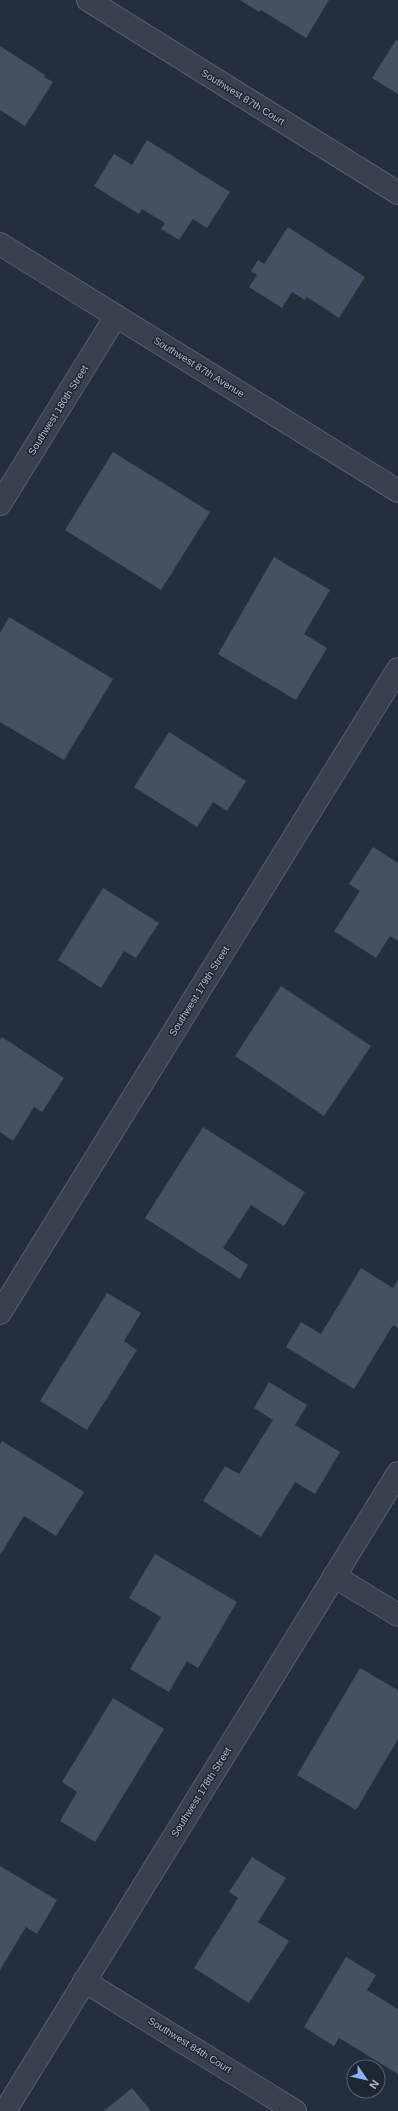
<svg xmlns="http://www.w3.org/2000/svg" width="398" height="2111" viewBox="0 0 398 2111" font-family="Arial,sans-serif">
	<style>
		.building { fill: #455162 }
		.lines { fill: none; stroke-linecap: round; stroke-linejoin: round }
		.minor-casing { stroke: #565f6c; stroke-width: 24 }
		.tertiary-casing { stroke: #565f6c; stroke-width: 24 }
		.minor { stroke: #38414e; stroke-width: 22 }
		.tertiary { stroke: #38414e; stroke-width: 22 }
		.labels { text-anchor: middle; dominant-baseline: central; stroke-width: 3; stroke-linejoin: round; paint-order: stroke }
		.street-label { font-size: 10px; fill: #b4bcc9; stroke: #1d2633 }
	</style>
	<rect width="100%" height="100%" fill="#242f3e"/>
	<g class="building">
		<polygon points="240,0 329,0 306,38 261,10 259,12"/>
		<polygon points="396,40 398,41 398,94 372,78"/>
		<polygon points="0,46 45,75 44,77 53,82 25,126 0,110"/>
		<polygon points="147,140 230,192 207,228 193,219 179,240 161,229 165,223 142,209 139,214 94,186 114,154 132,165"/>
		<polygon points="288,227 365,277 339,318 307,297 305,300 292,292 282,308 249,287 257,275 251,271 258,260 264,264"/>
		<polygon points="113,452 210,512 161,590 65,530"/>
		<polygon points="274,557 330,590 304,634 327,648 296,700 218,654"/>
		<polygon points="9,617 113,679 64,760 0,722 0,633"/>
		<polygon points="169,732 246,781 227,811 213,802 197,827 134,787"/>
		<polygon points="373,847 398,863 398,941 390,936 376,958 334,931 360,891 349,884"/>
		<polygon points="103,888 159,923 136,958 124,951 101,988 58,960"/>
		<polygon points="281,986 371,1046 324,1116 235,1056"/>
		<polygon points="2,1037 64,1078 42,1112 34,1107 13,1141 0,1132 0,1040"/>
		<polygon points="203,1127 305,1192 284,1226 251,1205 223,1248 248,1265 240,1279 145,1218"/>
		<polygon points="361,1268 393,1288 398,1280 398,1328 393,1325 354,1389 286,1347 301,1322 321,1334"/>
		<polygon points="107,1293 141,1313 124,1341 137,1350 87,1430 40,1401"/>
		<polygon points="269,1382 307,1405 295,1425 340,1452 315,1494 295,1482 261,1537 203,1501 225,1466 239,1474 273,1420 254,1408"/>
		<polygon points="2,1441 84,1492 56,1536 24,1516 0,1555 0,1444"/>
		<polygon points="155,1554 237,1602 198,1668 187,1661 169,1692 130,1669 161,1617 129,1598"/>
		<polygon points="360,1668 398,1690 398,1739 356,1810 297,1775"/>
		<polygon points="113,1698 164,1729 95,1842 60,1821 77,1792 62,1782"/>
		<polygon points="252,1857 286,1878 258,1922 289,1941 249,2003 194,1968 238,1898 229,1892"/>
		<polygon points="0,1866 57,1900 37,1934 26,1927 0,1970"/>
		<polygon points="346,1957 376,1975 367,1990 398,2009 398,2074 339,2038 334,2046 304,2027"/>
		<polygon points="132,2088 151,2111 104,2111"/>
	</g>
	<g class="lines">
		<g class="minor-casing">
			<g id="minor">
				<polyline points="88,0 398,193"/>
				<polyline points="0,504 116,316"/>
				<polyline points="0,1313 398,669"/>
				<polyline points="334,1576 398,1615"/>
				<polyline points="84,1981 295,2111"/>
				<polyline points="5,2111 398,1473"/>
			</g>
		</g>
		<g class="tertiary-casing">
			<polyline id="tertiary" points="0,244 398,491"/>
		</g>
		<use href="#minor" class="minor"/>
		<use href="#tertiary" class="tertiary"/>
	</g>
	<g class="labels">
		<g class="street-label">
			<text transform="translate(243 97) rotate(32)">Southwest 87th Court</text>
			<text transform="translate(199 367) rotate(32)">Southwest 87th Avenue</text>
			<text transform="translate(58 410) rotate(-58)">Southwest 180th Street</text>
			<text transform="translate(199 991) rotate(-58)">Southwest 179th Street</text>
			<text transform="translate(201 1792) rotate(-58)">Southwest 178th Street</text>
			<text transform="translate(190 2045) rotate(32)">Southwest 84th Court</text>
		</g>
	</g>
	<g transform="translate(366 2079) rotate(124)"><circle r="19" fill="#1d2633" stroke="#59626f"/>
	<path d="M0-3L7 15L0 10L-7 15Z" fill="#8ab4f8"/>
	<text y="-6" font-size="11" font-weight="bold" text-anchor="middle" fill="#b4bcc9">N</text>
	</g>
</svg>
